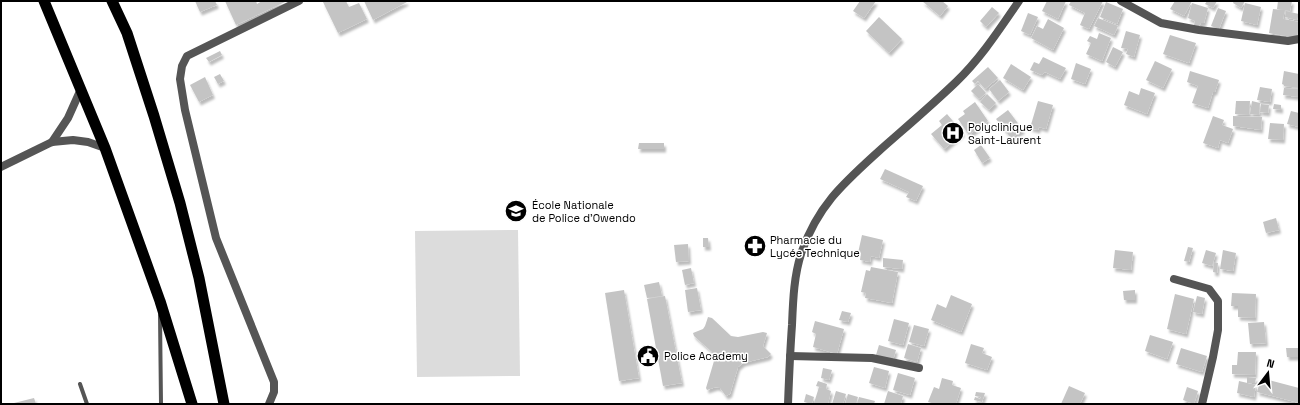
<svg xmlns="http://www.w3.org/2000/svg" width="1300" height="405" viewBox="0 0 1300 405" font-family="'Space Grotesk',sans-serif">
	<style>
		.green { fill: #dcdcdc }
		.building { fill: #c4c4c4; filter: url(#shadow) }
		.lines { fill: none; stroke-linecap: round; stroke-linejoin: round }
		.service { stroke: #555; stroke-width: 4 }
		.minor { stroke: #555; stroke-width: 8 }
		.tertiary { stroke: #555; stroke-width: 8 }
		.trunk { stroke: #000; stroke-width: 11 }
		.labels { text-anchor: middle; dominant-baseline: central; stroke-width: 3; stroke-linejoin: round; paint-order: stroke }
		.poi-label { font-size: 11px; fill: #000; stroke: #fff; text-anchor: start }
	</style>
	<defs>
		<filter id="shadow"><feDropShadow dx="2" dy="3.5" stdDeviation="1" flood-color="#0004"/></filter>
	</defs>
	<rect width="100%" height="100%" fill="#fff"/>
	<polygon class="green" points="518,230 520,376 417,377 415,231"/>
	<g class="building">
		<polygon points="195,1 215,1 217,5 200,12"/>
		<polygon points="225,1 256,1 257,4 262,1 284,1 285,2 236,25"/>
		<polygon points="325,1 346,1 349,7 359,3 367,19 338,33 323,2"/>
		<polygon points="364,1 406,1 407,2 373,20"/>
		<polygon points="860,1 876,1 864,18 853,11"/>
		<polygon points="922,1 942,1 948,6 940,16"/>
		<polygon points="1047,1 1066,1 1058,19 1042,11"/>
		<polygon points="1071,1 1103,1 1089,29 1080,25 1085,13 1069,5"/>
		<polygon points="1175,1 1192,1 1184,16 1170,9"/>
		<polygon points="1207,1 1217,1 1213,8 1205,4"/>
		<polygon points="1234,1 1245,1 1241,8 1233,3"/>
		<polygon points="1278,1 1292,1 1290,11 1285,10 1283,19 1279,18 1299,22 1297,38 1269,33 1273,9 1283,10 1277,9"/>
		<polygon points="1106,2 1123,9 1117,24 1100,17"/>
		<polygon points="1192,3 1208,8 1204,23 1201,23 1199,26 1194,25 1195,21 1188,18"/>
		<polygon points="1245,3 1261,7 1257,25 1241,21"/>
		<polygon points="992,7 999,13 986,27 980,21"/>
		<polygon points="1218,8 1226,11 1219,29 1211,26"/>
		<polygon points="1286,11 1299,14 1297,20 1285,17"/>
		<polygon points="1028,13 1038,17 1030,35 1021,31"/>
		<polygon points="879,17 902,39 889,53 866,31"/>
		<polygon points="1098,18 1118,26 1114,35 1094,26"/>
		<polygon points="1048,19 1064,28 1053,50 1031,38 1037,26 1043,29"/>
		<polygon points="1126,31 1140,35 1134,57 1126,54 1128,49 1121,48"/>
		<polygon points="1099,33 1111,38 1102,61 1086,54 1091,43 1087,41 1090,36 1097,39"/>
		<polygon points="1170,35 1196,43 1189,63 1163,54"/>
		<polygon points="1113,47 1123,52 1115,67 1106,62"/>
		<polygon points="220,51 222,55 209,62 206,58"/>
		<polygon points="1043,57 1066,68 1060,79 1045,72 1042,75 1030,70 1034,62 1039,64"/>
		<polygon points="1155,61 1172,69 1163,88 1146,80"/>
		<polygon points="1076,63 1091,69 1085,84 1071,79"/>
		<polygon points="1011,64 1031,77 1023,90 1003,78"/>
		<polygon points="988,67 998,78 985,89 978,81 975,84 972,81"/>
		<polygon points="1190,71 1219,80 1215,92 1213,92 1208,108 1192,103 1198,86 1187,82"/>
		<polygon points="1284,71 1299,74 1299,88 1284,86 1284,85 1282,84"/>
		<polygon points="220,74 224,81 218,84 214,77"/>
		<polygon points="205,77 213,95 199,102 190,85"/>
		<polygon points="1000,80 1009,92 998,101 989,89"/>
		<polygon points="978,84 986,93 979,99 971,91"/>
		<polygon points="1260,87 1272,89 1270,102 1257,100"/>
		<polygon points="1141,88 1155,93 1147,114 1124,105 1129,91 1139,95"/>
		<polygon points="1284,88 1299,89 1299,97 1283,95"/>
		<polygon points="987,94 996,103 989,110 980,102"/>
		<polygon points="1038,101 1053,105 1046,129 1039,127 1038,130 1030,128"/>
		<polygon points="1236,101 1250,101 1249,115 1235,114"/>
		<polygon points="1252,101 1260,103 1259,115 1250,114"/>
		<polygon points="975,102 988,121 969,135 958,119 965,114 963,111"/>
		<polygon points="1261,104 1269,105 1268,113 1260,112"/>
		<polygon points="1274,104 1281,105 1281,110 1273,109"/>
		<polygon points="1008,110 1023,130 1011,138 996,119"/>
		<polygon points="1291,111 1299,113 1299,127 1287,124"/>
		<polygon points="947,114 963,133 944,149 931,134 942,125 939,121"/>
		<polygon points="1213,116 1224,120 1222,125 1233,129 1228,143 1220,140 1218,148 1203,143"/>
		<polygon points="1233,116 1262,117 1261,130 1233,126"/>
		<polygon points="1270,123 1284,124 1283,140 1268,139"/>
		<polygon points="639,143 664,143 664,149 638,149"/>
		<polygon points="981,145 990,158 982,163 974,150"/>
		<polygon points="885,169 923,186 916,201 906,197 909,192 880,179"/>
		<polygon points="1276,218 1279,230 1266,233 1263,222"/>
		<polygon points="862,235 883,240 879,258 871,256 870,262 860,260 861,253 858,253"/>
		<polygon points="703,238 708,238 709,247 703,247"/>
		<polygon points="688,244 689,261 676,262 674,245"/>
		<polygon points="1188,247 1193,248 1189,262 1184,261"/>
		<polygon points="1115,250 1133,252 1131,270 1113,268"/>
		<polygon points="1206,250 1216,253 1212,266 1202,263"/>
		<polygon points="1223,250 1236,253 1233,271 1220,269"/>
		<polygon points="883,258 903,260 902,269 883,267"/>
		<polygon points="1214,262 1218,263 1217,273 1213,272"/>
		<polygon points="871,267 898,272 892,303 865,298 866,293 861,292 866,270 870,271"/>
		<polygon points="691,268 694,283 685,285 682,270"/>
		<polygon points="659,282 662,296 647,298 644,285"/>
		<polygon points="697,288 701,310 688,312 685,290"/>
		<polygon points="624,290 639,378 619,381 605,293"/>
		<polygon points="1135,290 1135,300 1124,300 1123,291"/>
		<polygon points="1232,293 1256,294 1255,318 1238,317 1238,306 1231,306"/>
		<polygon points="1175,294 1194,299 1186,334 1167,329"/>
		<polygon points="951,295 972,304 961,332 931,320 937,304 946,308"/>
		<polygon points="665,296 682,383 663,386 647,299"/>
		<polygon points="1197,296 1205,298 1202,314 1193,312"/>
		<polygon points="842,311 851,313 848,322 839,320"/>
		<polygon points="708,317 712,318 731,336 738,337 763,332 767,333 763,346 771,354 768,357 743,363 738,367 730,394 726,396 720,388 716,387 707,390 706,388 714,361 712,352 694,336 693,333 703,329 705,326"/>
		<polygon points="894,319 909,323 903,345 888,341"/>
		<polygon points="815,321 844,329 837,354 813,347 816,334 812,332"/>
		<polygon points="1264,322 1266,343 1250,344 1248,323"/>
		<polygon points="914,325 929,329 924,346 909,342"/>
		<polygon points="1150,335 1173,342 1167,359 1145,351"/>
		<polygon points="908,344 921,348 917,362 904,358"/>
		<polygon points="971,344 984,348 982,353 992,357 987,370 965,363"/>
		<polygon points="879,345 896,350 893,360 876,355"/>
		<polygon points="1181,348 1207,356 1202,372 1176,364"/>
		<polygon points="1286,348 1298,348 1298,357 1287,357"/>
		<polygon points="1238,352 1256,352 1255,375 1232,374 1232,365 1237,365"/>
		<polygon points="874,367 889,371 885,388 869,383"/>
		<polygon points="823,368 832,370 829,380 821,378"/>
		<polygon points="898,373 915,378 910,395 893,390"/>
		<polygon points="1247,377 1256,378 1255,383 1247,383"/>
		<polygon points="942,378 953,381 952,385 961,388 956,404 935,404 928,402 934,387 939,389"/>
		<polygon points="1261,378 1299,388 1299,403 1257,392"/>
		<polygon points="818,381 827,384 826,389 831,391 828,404 814,403 819,387 824,388 816,386"/>
		<polygon points="1239,381 1256,385 1254,397 1237,393"/>
		<polygon points="1069,386 1085,393 1080,404 1061,404"/>
		<polygon points="1187,387 1198,391 1194,404 1183,400"/>
		<polygon points="836,391 846,394 843,404 832,404"/>
		<polygon points="888,391 903,396 901,404 884,404"/>
		<polygon points="976,392 985,393 982,402 974,400 975,397 980,399 981,397 975,396"/>
		<polygon points="806,394 814,397 812,404 804,402"/>
		<polygon points="848,394 858,397 856,404 845,404"/>
		<polygon points="859,397 875,401 874,404 857,404"/>
		<polygon points="34,398 36,404 14,404 14,403"/>
	</g>
	<g class="lines">
		<g class="service">
			<polyline points="160,315 161,404"/>
			<polyline points="80,384 87,404"/>
		</g>
		<g class="minor">
			<polyline points="1121,1 1161,23 1199,30 1288,41 1299,39"/>
			<polyline points="52,142 68,118 81,89"/>
			<polyline points="1,167 52,142 73,140 88,142 105,148"/>
			<polyline points="1174,279 1209,289 1218,301 1218,330 1213,357 1202,404"/>
			<polyline points="790,356 872,358 919,368"/>
			<polyline points="269,404 274,392 274,382 216,238 185,110 180,79 182,66 187,56 299,1"/>
		</g>
		<path class="tertiary" d="M788 404C789 378 790 352 792 325 793 300 794 274 802 251 819 204 844 183 879 151 905 128 931 106 956 82 981 58 999 30 1019 1"/>
		<g class="trunk">
			<polyline points="44,1 105,148 160,301 192,404"/>
			<polyline points="112,1 127,33 154,116 180,203 199,278 224,404"/>
		</g>
	</g>
	<defs>
		<g id="hospital-disc" transform="scale(1.15)"><circle r="9.5" fill="#000" stroke="#fff"/><path d="M-5-5h3v3.5h4V-5h3V5h-3V1.5h-4V5h-3Z" fill="#fff"/></g>
		<g id="school-disc" transform="scale(1.15)"><circle r="9.5" fill="#000" stroke="#fff"/><path d="M0-5L7-2L0 1L-7-2ZM-4 1L0 2.5L4 1V4Q0 6-4 4Z" fill="#fff"/></g>
		<g id="pharmacy-disc" transform="scale(1.15)"><circle r="9.5" fill="#000" stroke="#fff"/><path d="M-2-6h4v4h4v4h-4v4h-4v-4h-4v-4h4Z" fill="#fff"/></g>
		<g id="civic-disc" transform="scale(1.15)"><circle r="9.5" fill="#000" stroke="#fff"/><path d="M-.6-6.5H3V-4.5H.6V-3L4-1V1h2V6H-6V1h2V-1L-.6-3ZM-1.2 2.5V6h2.4V2.5Z" fill="#fff"/></g>
	</defs>
	<g fill-rule="evenodd">
		<use href="#hospital-disc" x="953" y="133"/>
		<use href="#school-disc" x="516" y="211"/>
		<use href="#pharmacy-disc" x="755" y="246"/>
		<use href="#civic-disc" x="648" y="356"/>
	</g>
	<g class="labels">
		<g class="poi-label">
			<text x="968" y="127">Polyclinique<tspan x="968" dy="13">Saint-Laurent</tspan></text>
			<text x="532" y="205">École Nationale<tspan x="532" dy="13">de Police d’Owendo</tspan></text>
			<text x="770" y="240">Pharmacie du<tspan x="770" dy="13">Lycée Technique</tspan></text>
			<text x="664" y="356">Police Academy</text>
		</g>
	</g>
	<rect width="1300" height="405" fill="none" stroke="#000000" stroke-width="4"/>
	<g transform="translate(1268 373) rotate(16)" stroke="#ffffff" stroke-width="3" paint-order="stroke">
	<path d="M0-3L7 15L0 10L-7 15Z" fill="#000000"/>
	<text y="-6" font-size="11" font-weight="bold" text-anchor="middle" fill="#000000">N</text>
	</g>
</svg>
